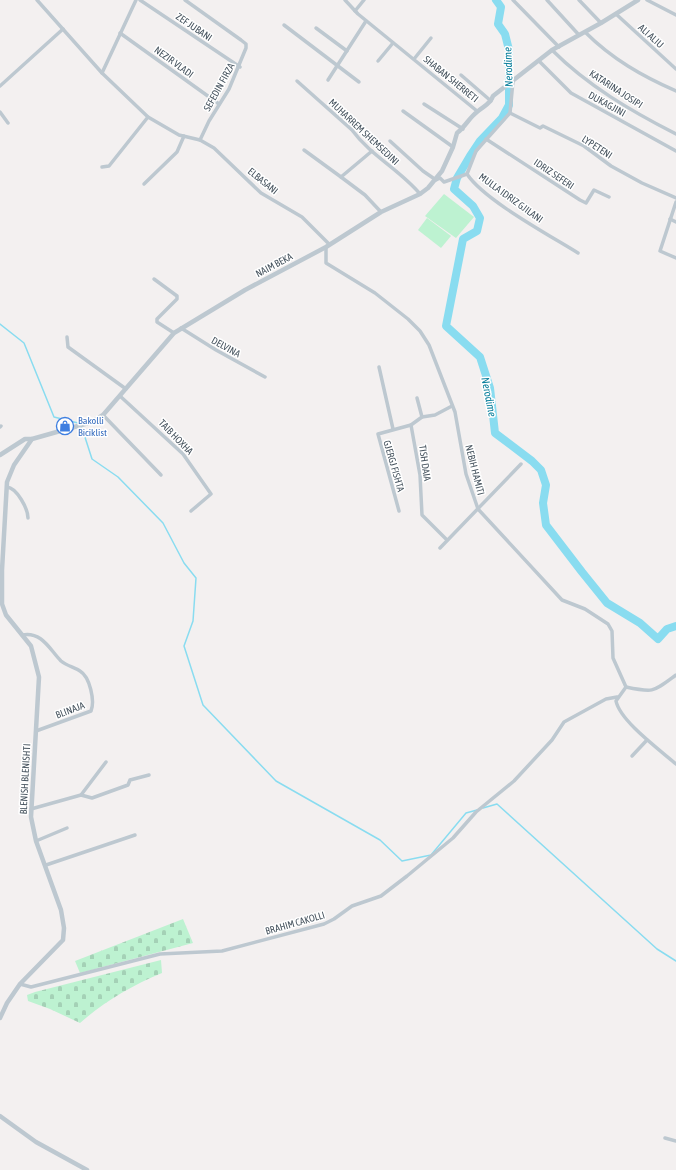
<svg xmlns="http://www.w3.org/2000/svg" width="676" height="1170" viewBox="0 0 676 1170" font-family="'Asap Condensed',sans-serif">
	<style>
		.cemetery { fill: url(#cemetery-stones) }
		.green { fill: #bdf2d1 }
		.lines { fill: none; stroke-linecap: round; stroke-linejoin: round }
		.stream { stroke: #89dcf0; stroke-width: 1.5 }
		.river { stroke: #89dcf0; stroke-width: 8 }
		.minor { stroke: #bdc8d0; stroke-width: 3.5 }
		.tertiary { stroke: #bdc8d0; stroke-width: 4.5 }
		.labels { text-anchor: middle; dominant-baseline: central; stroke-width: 3; stroke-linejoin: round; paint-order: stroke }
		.street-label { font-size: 10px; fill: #47545f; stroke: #fff }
		.shop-label { font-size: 10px; fill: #366cbe; stroke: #fff; text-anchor: start }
		.water-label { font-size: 11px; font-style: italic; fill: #087e9b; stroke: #fff }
	</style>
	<defs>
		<pattern id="cemetery-stones" width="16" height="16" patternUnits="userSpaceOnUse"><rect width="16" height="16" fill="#bdf2d1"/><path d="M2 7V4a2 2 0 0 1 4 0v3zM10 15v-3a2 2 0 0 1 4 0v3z" fill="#a4d1b6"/></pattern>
	</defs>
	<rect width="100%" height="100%" fill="#f3f0f0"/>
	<g class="cemetery">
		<polygon points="183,919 193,943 80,973 75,961"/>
		<path d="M161 960 162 973C131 986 105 1001 80 1023L50 1009 28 1001 27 995 35 992Z"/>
	</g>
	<g class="green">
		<polygon points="444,194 474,217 456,238 425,216"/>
		<polygon points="427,218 451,236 441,248 418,230"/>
	</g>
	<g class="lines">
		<g class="stream">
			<polyline points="0,324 24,343 54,417 78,423 83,431 92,459 118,477 163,523 184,563 196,578 193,621 184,646 203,705 276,781 380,840 402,861 431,855 466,813 477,810"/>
			<polyline points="483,808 497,804 657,949 676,961"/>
		</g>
		<polyline class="river" points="496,0 501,7 498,24 505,34 509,50 509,105 502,118 480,141 470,156 457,178 454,189 473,206 480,218 477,231 463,239 446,326 480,357 490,388 495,433 532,461 541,470 546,485 543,503 546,525 582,572 607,603 640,623 658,639 667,629 676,626"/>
		<g class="minor">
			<polyline points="37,0 102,73 148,117 179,135 200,140 214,148 261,193 302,217 329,244"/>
			<polyline points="140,0 240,67"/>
			<polyline points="185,0 241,40 246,44 246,48 229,89 209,121 200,140"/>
			<polyline points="345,0 358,14 477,111"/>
			<polyline points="513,0 559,47"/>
			<polyline points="547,0 579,35"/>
			<polyline points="579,0 601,23"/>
			<polyline points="647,0 676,15"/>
			<polyline points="355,11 364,0"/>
			<polyline points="616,14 676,69"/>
			<polyline points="284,25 359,82"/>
			<polyline points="316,28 347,51"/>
			<path d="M585 32C612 59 642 76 676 91"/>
			<polyline points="120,33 219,104"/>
			<path d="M552 50C588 86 631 111 676 134"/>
			<polyline points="414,59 431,38"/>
			<polyline points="378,61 393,43"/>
			<polyline points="539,61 571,93 676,151"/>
			<polyline points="102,73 136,0"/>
			<polyline points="461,75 491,101"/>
			<polyline points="328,80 366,21"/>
			<path d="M297 81 352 130C371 156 400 170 420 194"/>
			<path d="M513 81 510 113 476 151 467 174C484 200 549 235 578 253"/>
			<polyline points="0,86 63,29"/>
			<polyline points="424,104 463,129"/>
			<polyline points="403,111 453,147"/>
			<polyline points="0,112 8,123"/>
			<polyline points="510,113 540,128 543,126 584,146 611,166 642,183 676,198"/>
			<polyline points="486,139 580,200 586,203 594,190 609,197"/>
			<polyline points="390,141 423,171 436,180 440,178 444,182 467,174"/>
			<polyline points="304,150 341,177"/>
			<polyline points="372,151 341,177 365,195 381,212"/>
			<polyline points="102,167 109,166 148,117"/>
			<polyline points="144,184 177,152 184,136"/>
			<polyline points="676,202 660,251 676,258"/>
			<polyline points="670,219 676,222"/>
			<polyline points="326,247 326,263 375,293 408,319 420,331 429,345 455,412 466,474 478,509 562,600 585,609 608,624 612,631 613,658 626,687"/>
			<polyline points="154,279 177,296 177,299 157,319 157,322 174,333"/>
			<polyline points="181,328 216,350 265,377"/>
			<polyline points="67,337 68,347 126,389"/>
			<polyline points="379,367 393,429"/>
			<polyline points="120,396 183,454 211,494 191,511"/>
			<polyline points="417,398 422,417"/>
			<polyline points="103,415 161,475"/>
			<polyline points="411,425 420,475 422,515 447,540"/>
			<polyline points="0,427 1,426"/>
			<path d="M7 487C17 488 28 509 28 518"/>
			<polyline points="399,511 378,434 411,425 422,417 435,415 452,406"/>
			<polyline points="440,548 521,464"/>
			<path d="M22 635C42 631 50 650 61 661 67 666 74 667 80 671 90 677 95 701 91 711L36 731"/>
			<path d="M676 675C653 692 654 693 626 687L616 701C620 721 660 750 676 764"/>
			<polyline points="632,756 647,740"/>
			<polyline points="81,795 106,762"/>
			<polyline points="31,809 81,795 92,798 128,785 130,780 149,775"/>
			<polyline points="36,841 67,828"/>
			<polyline points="46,865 135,835"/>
			<polyline points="20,984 31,987 160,954 222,951 324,924 334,919 352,906 381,896 407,876 453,838 476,812 514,781 552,740 564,722 606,699 617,697"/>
			<polyline points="665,1138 676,1141"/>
		</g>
		<g class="tertiary">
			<path d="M0 455 25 439H32L92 422 103 415 174 333 245 290 326 247 381 212 420 194 428 188 442 171 453 147 457 133C465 127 469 118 477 112 483 106 490 105 493 96L552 50 601 23 638 0"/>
			<polyline points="0,1018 7,1003 20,984 63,940 64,928 61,910 36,841 31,817 39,677 31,646 6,615 2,604 2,570 7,482 14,465 32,439"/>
			<polyline points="0,1116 36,1142 87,1170"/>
		</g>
	</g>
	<defs>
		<g id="shop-ring" transform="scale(0.9)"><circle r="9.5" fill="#fff" stroke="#3f7fe0" stroke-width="1.5"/><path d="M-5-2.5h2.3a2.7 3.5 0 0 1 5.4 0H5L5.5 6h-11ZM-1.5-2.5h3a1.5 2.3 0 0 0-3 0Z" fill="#3f7fe0"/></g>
	</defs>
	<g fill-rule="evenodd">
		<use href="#shop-ring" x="65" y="426"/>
	</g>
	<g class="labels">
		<g class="street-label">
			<text transform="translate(194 27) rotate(34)">ZEF JUBANI</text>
			<text transform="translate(651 36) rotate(42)">ALI ALIU</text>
			<text transform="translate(174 62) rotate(36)">NEZIR VLADI</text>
			<text transform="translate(451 79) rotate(39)">SHABAN SHERRETI</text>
			<text transform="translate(219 87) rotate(-61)">SEFEDIN FIRZA</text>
			<text transform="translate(616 89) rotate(33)">KATARINA JOSIPI</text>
			<text transform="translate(607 104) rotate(29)">DUKAGJINI</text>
			<text transform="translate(364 132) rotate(43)">MUHARREM SHEMSEDINI</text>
			<text transform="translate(597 147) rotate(33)">LYPETENI</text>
			<text transform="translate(554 174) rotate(34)">IDRIZ SEFERI</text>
			<text transform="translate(263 181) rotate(39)">ELBASANI</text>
			<text transform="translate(511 198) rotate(36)">MULLA IDRIZ GJILANI</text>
			<text transform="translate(274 265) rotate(-28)">NAIM BEKA</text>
			<text transform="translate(226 347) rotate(29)">DELVINA</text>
			<text transform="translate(176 437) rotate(46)">TAIB HOXHA</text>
			<text transform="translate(425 463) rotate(82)">TISH DAIA</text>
			<text transform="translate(394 466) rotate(74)">GJERGJ FISHTA</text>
			<text transform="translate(475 470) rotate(76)">NEBIH HAMITI</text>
			<text transform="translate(70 710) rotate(-21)">BLINAJA</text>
			<text transform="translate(25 779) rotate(-87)">BLENISH BLENISHTI</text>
			<text transform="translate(295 923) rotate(-16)">BRAHIM CAKOLLI</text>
		</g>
		<g class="shop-label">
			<text x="78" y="420">Bakolli<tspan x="78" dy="12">Biciklist</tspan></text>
		</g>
		<g class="water-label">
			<text transform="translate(508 67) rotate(-92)">Nerodime</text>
			<text transform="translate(489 397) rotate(79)">Nerodime</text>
		</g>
	</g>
</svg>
